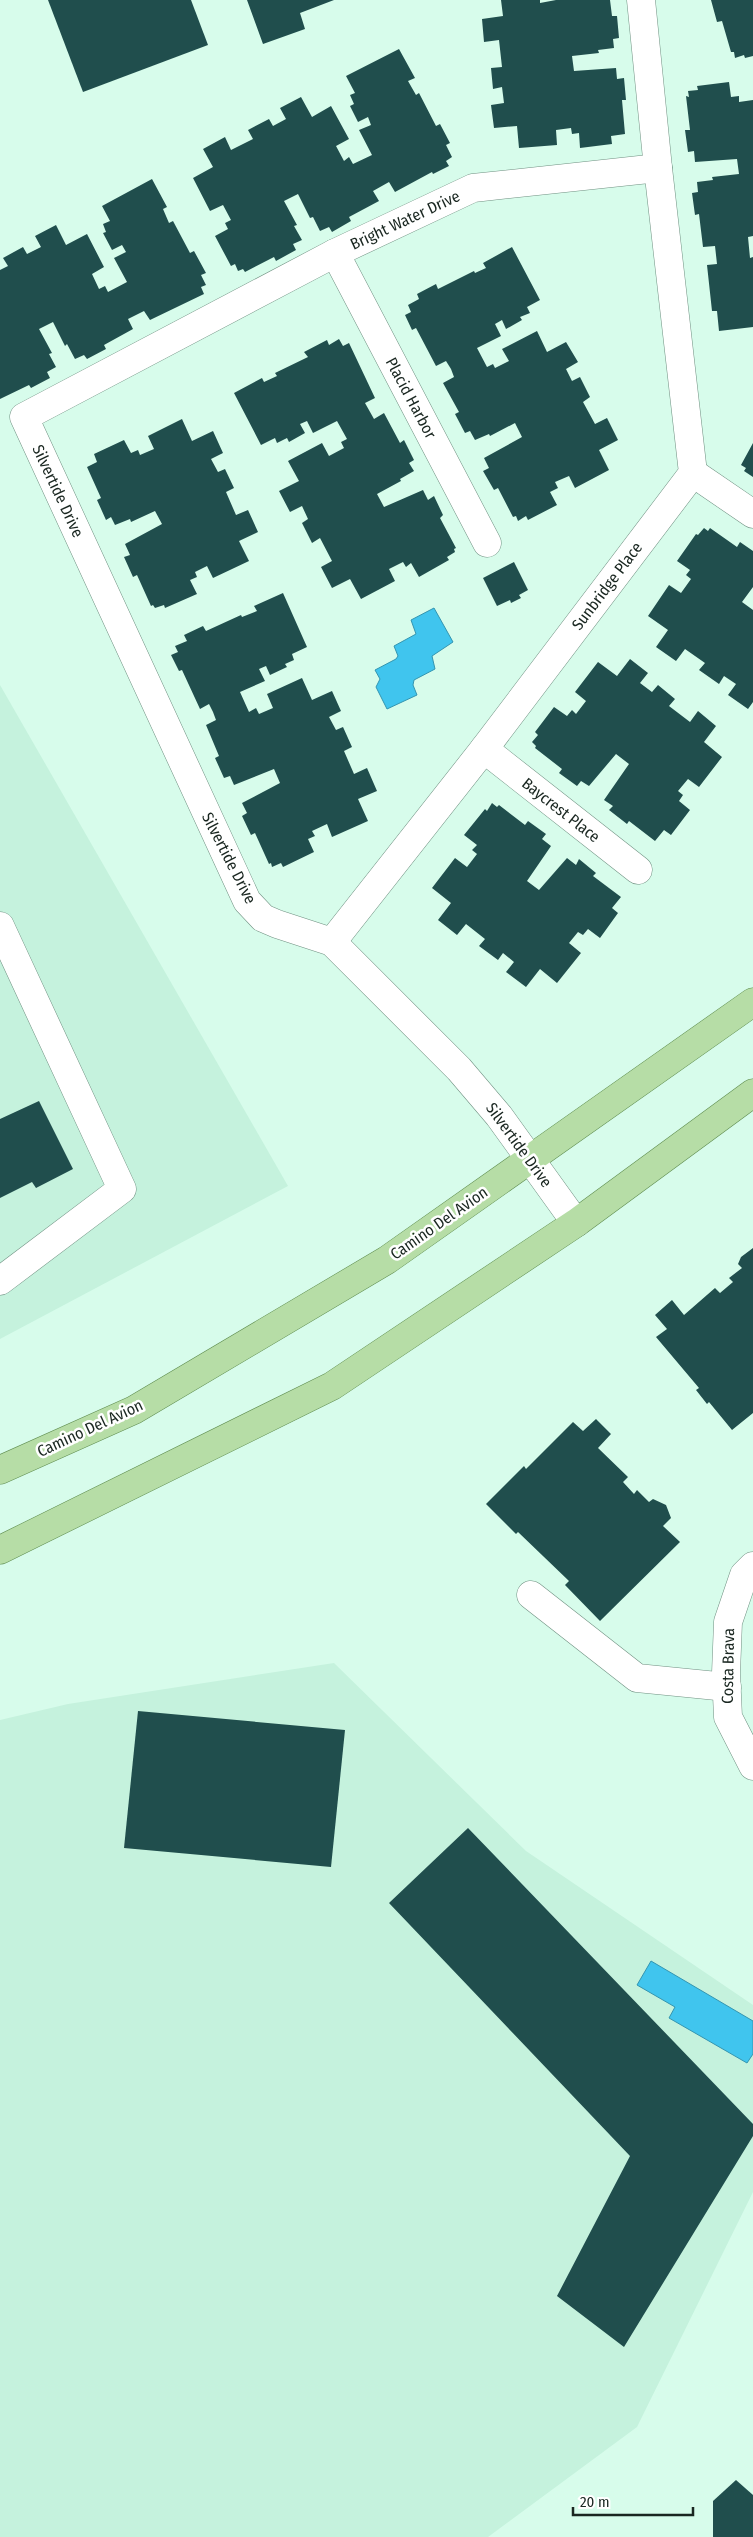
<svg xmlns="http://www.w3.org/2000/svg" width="753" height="2537" viewBox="0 0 753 2537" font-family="'Fira Sans Condensed',sans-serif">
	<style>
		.built { fill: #c5f2dd }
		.water { fill: #40c5ee; stroke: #3495b0 }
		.building { fill: #204e4d }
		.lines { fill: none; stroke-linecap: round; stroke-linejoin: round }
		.minor-casing { stroke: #709182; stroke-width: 29 }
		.major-casing { stroke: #608e51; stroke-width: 29 }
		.minor { stroke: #fff; stroke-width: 28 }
		.major { stroke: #b6dda6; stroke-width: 28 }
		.labels { text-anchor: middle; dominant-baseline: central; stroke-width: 5; stroke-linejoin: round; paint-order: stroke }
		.street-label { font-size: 16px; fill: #192620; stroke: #fff }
	</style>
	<rect width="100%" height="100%" fill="#d7fceb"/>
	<g class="built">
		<polygon points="0,685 288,1186 0,1339"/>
		<polygon points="334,1663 526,1851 753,2005 753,2192 637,2427 488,2537 0,2537 0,1720 68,1704"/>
	</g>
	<g class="water">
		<polygon points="434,608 453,642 432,656 435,669 414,680 413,685 417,695 387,709 376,687 380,679 375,670 396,659 398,656 394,646 416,634 411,620"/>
		<polygon points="651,1961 753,2021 753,2054 747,2063 669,2018 675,2007 637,1985"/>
	</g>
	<g class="building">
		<polygon points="48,0 191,0 208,45 83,92"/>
		<polygon points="247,0 334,0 300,13 305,29 263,44"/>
		<polygon points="501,0 540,0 540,3 556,0 610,0 612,16 617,16 619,38 613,39 614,48 598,50 599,53 572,56 574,71 616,68 617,79 624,78 626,100 622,100 625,134 611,136 612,144 580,148 579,133 572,134 571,128 556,130 557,145 519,148 517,126 494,128 491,105 504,103 502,87 493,89 491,68 502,67 499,40 484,42 482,19 503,16"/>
		<polygon points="711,0 753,0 753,56 745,58 744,55 735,58 734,52 731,52 722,21 717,22"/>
		<polygon points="399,49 415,78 408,81 416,95 419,93 436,126 440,124 450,143 446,145 452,157 446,161 449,166 433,174 432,172 395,192 389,182 373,191 379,201 349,217 351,221 332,232 329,227 320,231 313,217 310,218 298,194 284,201 297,225 294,226 302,240 293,244 296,250 276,261 274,257 245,272 243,269 238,271 235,264 231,266 215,236 228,229 225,223 231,220 223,205 210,211 193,178 213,167 203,149 225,137 231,150 253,139 248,130 269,119 273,126 286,119 280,108 301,97 312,117 331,106 349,139 336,146 344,161 349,157 353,164 372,155 359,130 371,125 368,117 358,122 350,106 354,104 350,95 355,93 346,76"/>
		<polygon points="729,82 731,97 739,96 739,102 753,100 753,236 748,237 750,258 753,257 753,327 719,331 717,311 712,311 707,265 717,264 715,246 703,247 699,214 695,215 692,193 698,192 697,182 713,180 712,177 739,174 737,159 695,162 694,151 688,152 685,130 690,130 686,96 689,97 688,91 698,90 697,86"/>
		<polygon points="152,179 167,207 163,209 169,223 173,221 190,253 194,251 206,273 201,275 206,285 201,287 204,294 150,320 144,311 128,319 133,329 104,345 106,349 87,359 84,355 75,359 67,344 65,346 53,322 39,329 52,353 49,354 56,367 47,372 50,378 31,388 29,385 0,399 0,270 8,266 3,258 23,247 27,254 41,247 35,236 56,225 66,245 87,234 104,267 92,274 99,289 105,286 108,292 127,282 114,258 126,252 122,245 112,250 103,233 106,232 103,224 110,221 102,206"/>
		<polygon points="512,247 540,300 527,307 530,313 520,317 522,320 506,329 502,320 495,324 501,336 477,348 487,367 493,364 495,368 509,361 502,349 537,331 547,352 566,342 578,362 566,369 572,381 580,377 590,397 583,402 595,424 607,418 618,440 599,450 609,470 575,488 569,476 555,482 558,488 550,492 557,505 528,520 526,516 518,521 516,516 513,517 498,488 494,490 483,471 489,468 484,458 522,437 515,423 490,436 489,434 475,440 470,431 465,433 455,414 459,412 443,383 454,377 451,369 446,361 436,366 416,328 412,330 405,315 411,312 408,305 419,299 417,294 436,284 438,289 474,271 475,273 486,268 483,263"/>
		<polygon points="339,339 343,346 349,343 375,398 365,403 374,419 384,413 400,443 404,440 414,460 409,463 414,471 400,479 401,481 377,494 384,507 423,490 428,500 434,496 443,515 440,518 456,548 454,549 455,552 447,557 449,560 419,577 411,563 406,567 403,562 389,569 395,581 361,599 350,579 332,588 321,567 332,561 320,538 312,543 302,523 308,519 302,506 290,512 279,491 299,481 288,461 322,443 329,456 344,448 341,442 347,439 337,421 313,433 307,421 300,424 305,433 289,442 287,438 277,443 275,438 261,445 234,393 262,378 264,382 277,376 275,373 308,357 304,352 327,340 329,345"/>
		<polygon points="182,419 192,441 213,431 223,453 211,459 218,472 225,469 234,488 226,492 236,515 248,510 258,532 239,541 249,561 213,578 207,566 195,572 197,577 190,580 197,594 165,608 164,605 155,608 153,605 151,606 137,575 133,577 124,557 130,555 125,544 162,524 155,511 131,522 130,519 115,525 111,517 106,520 97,500 101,498 87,467 97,462 94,454 124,440 131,453 138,450 140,455 154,449 148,436"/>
		<polygon points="753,443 753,477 744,471 746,468 741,465"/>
		<polygon points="704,528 708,531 710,528 737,547 740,542 753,551 753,587 742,602 753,610 753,702 748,709 728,695 736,684 724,676 719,684 699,670 705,663 685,649 676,661 656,647 668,630 648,616 669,585 681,593 691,579 686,575 690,570 677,561 696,534 698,535"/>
		<polygon points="514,562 528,590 519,595 521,598 511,603 510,600 497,606 483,578"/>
		<polygon points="283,593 307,647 292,654 294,660 285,664 287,667 270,675 266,666 259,669 265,681 240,692 249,712 256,708 259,714 273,708 267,694 302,678 312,700 332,691 341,711 329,717 336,730 343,727 352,747 344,751 354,774 367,768 377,791 358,799 368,821 332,837 327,824 312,831 315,836 308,839 314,852 283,867 281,863 272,867 271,863 269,864 255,833 251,835 242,816 247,813 242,803 280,783 274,769 234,785 230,776 224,778 215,758 219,756 206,725 216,720 213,712 209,704 200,709 182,670 179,671 171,655 178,652 175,646 187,641 184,635 203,626 206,631 241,615 242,617 257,611 254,606"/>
		<polygon points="630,659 648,673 640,683 652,692 658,685 675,699 669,706 690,722 698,711 716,726 704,742 722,757 699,787 688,779 678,791 683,795 679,801 690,810 671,835 664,830 655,841 629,821 627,824 609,810 613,806 604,800 629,764 616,754 589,786 581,781 577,786 559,773 562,769 535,748 536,746 532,742 538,735 535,732 554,707 567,716 572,710 576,714 586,701 575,692 598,662 617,676"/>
		<polygon points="492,803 497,807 499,805 525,825 528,821 546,834 542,839 551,846 527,881 539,890 567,858 576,865 579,859 596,873 593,876 621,897 612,908 618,913 600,938 588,929 583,935 578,932 569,943 581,953 557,983 540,969 526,987 506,972 514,962 503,953 498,960 479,946 485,939 466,924 457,935 438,920 451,903 432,888 455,858 467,867 477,854 472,850 477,845 464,835 485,809 487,811"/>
		<polygon points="39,1101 73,1169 36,1188 32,1182 0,1198 0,1119"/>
		<polygon points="753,1248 753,1413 732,1430 709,1402 707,1404 696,1390 699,1388 656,1337 667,1329 655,1315 672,1300 684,1315 715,1288 720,1293 733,1282 729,1278 742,1268 738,1264 741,1257"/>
		<polygon points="596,1419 611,1434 598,1448 628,1477 623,1482 634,1494 637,1490 649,1502 653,1499 666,1505 671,1518 663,1526 680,1542 600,1621 565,1585 569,1581 518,1532 516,1534 486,1504 524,1466 526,1469 573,1422 583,1431"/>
		<polygon points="138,1711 345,1730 331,1867 124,1848"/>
		<polygon points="468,1828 753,2124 753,2136 624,2347 557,2296 630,2156 389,1903"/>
		<polygon points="736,2480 753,2495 753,2537 713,2537 713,2501"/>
	</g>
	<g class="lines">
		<g class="minor-casing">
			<g id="minor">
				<polyline points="335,253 487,543"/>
				<polyline points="693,473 753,514"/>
				<polyline points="484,749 638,870"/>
				<polyline points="0,926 122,1189 0,1281"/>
				<polyline points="332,942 484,749 693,473 658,168"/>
				<polyline points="576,1223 499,1116 459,1069 332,942 277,924 263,918 247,901 24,417 335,253 473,188 658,168 641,0"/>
				<polyline points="753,1566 744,1575 728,1622 726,1673 728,1717 753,1766"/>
				<polyline points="531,1595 637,1678 727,1687"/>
			</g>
		</g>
		<g class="major-casing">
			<g id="major">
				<polyline points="0,1470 134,1410 387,1260 753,1002"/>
				<polyline points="0,1550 332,1386 576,1223 753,1093"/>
			</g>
		</g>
		<use href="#minor" class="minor"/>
		<use href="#major" class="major"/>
	</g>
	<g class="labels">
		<g class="street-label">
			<text transform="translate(405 220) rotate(-25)">Bright Water Drive</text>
			<text transform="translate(411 398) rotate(62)">Placid Harbor</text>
			<text transform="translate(58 491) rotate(65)">Silvertide Drive</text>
			<text transform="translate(607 586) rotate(-53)">Sunbridge Place</text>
			<text transform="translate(561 810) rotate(38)">Baycrest Place</text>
			<text transform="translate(229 858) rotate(63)">Silvertide Drive</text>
			<text transform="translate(519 1145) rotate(54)">Silvertide Drive</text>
			<text transform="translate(439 1223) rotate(-35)">Camino Del Avion</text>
			<text transform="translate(90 1428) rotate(-25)">Camino Del Avion</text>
			<text transform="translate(728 1666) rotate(-89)">Costa Brava</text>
		</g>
	</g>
	<path d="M573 2507v8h120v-8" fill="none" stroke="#192620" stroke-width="2.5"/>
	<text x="580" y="2507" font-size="15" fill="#192620" stroke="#ffffff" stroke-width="4" paint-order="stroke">20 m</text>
</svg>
